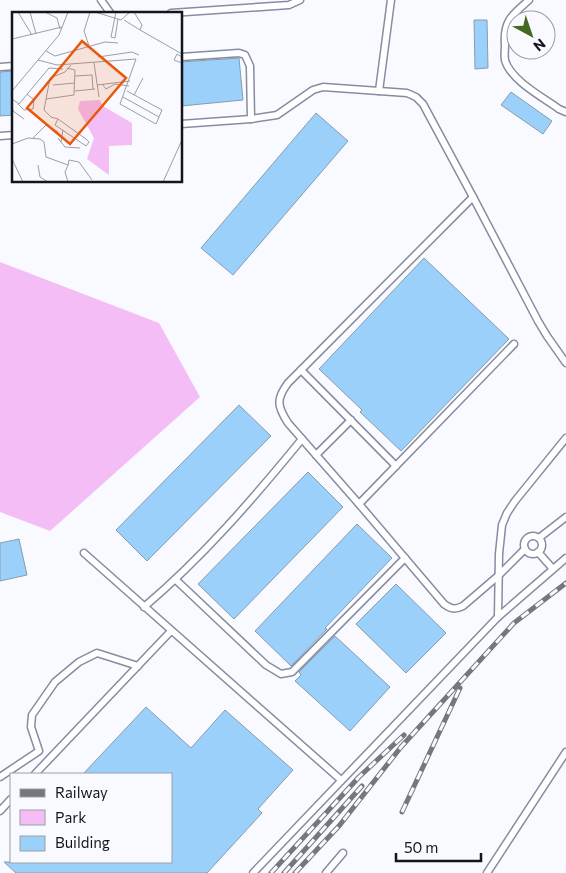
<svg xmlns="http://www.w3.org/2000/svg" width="566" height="873" viewBox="0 0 566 873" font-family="Commissioner,sans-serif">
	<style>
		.green { fill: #f4bdf5 }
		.building { fill: #9bd0fa; stroke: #899cac }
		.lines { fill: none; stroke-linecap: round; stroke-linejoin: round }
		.service-casing { stroke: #868ca1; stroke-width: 9 }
		.service { stroke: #fff; stroke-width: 6 }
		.rail-casing { stroke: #75777d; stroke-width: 5 }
		.rail { stroke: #f9faff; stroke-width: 3; stroke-dasharray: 9; stroke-linecap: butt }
		.inset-road { fill: none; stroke: #9d9ea4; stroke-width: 1 }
		.view { fill: #e8590c; fill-opacity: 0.15; stroke: #e8590c; stroke-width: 2.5 }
		.inset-edge { fill: none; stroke: #12151c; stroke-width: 2.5 }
	</style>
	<rect width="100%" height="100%" fill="#f9faff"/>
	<polygon class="green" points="0,262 159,323 200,397 50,531 0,512"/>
	<g class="building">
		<polygon points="474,20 487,20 488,68 475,69"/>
		<polygon points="239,58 243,100 181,106 181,62"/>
		<polygon points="14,71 14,115 0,116 0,72"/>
		<polygon points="511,92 552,121 543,134 501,105"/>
		<polygon points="316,113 348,141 233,275 201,248"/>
		<polygon points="424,258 509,339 401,451 360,412 362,410 319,369"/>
		<polygon points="239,405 271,436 147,561 116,530"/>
		<polygon points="308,472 343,507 234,619 198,584"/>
		<polygon points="357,524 392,558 325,628 327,629 291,666 255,631"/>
		<polygon points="19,539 27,575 0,581 0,543"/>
		<polygon points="396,584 446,633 406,673 356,624"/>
		<polygon points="335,636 390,687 350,731 295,681 301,675 299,672"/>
		<polygon points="146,707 191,748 225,710 293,770 258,809 262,813 207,873 16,873 4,862 171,862 171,774 83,774"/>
	</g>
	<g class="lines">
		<g class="service-casing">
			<g id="service">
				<polyline points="101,0 111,14"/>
				<path d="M529 0C512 15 503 21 505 45 505 50 504 55 505 60 510 80 544 98 559 109L566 112"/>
				<polyline points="171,13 289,5 300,0"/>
				<polyline points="181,57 239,53 245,55 250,66 251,119"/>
				<polyline points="0,67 14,66"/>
				<polyline points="379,91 391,0"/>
				<polyline points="181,124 251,119 277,115 313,90 323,87 407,93 416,97 423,104 473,197 538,321 547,336 566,363"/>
				<polyline points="0,136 14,135"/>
				<path d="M473 197 288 383C276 399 277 406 288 423L359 504 444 604C451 609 455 610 463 606L498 576 525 549"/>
				<polyline points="301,370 396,466"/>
				<polyline points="316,455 351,420"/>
				<polyline points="359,504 514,344"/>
				<circle cx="533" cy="545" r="9"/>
				<polyline points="539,538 566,517"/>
				<polyline points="538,552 553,569"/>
				<polyline points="84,553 341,780"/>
				<polyline points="176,580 266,665 281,674 292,672 301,663 405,558"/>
				<path d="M144 607C203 557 253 499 302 439"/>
				<polyline points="498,617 499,554 502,525 507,513 515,501 566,438"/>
				<polyline points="35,774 171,631"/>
				<polyline points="0,777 39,751 31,727 32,715 55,682 79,662 97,653 138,666"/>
				<polyline points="0,811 11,799"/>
				<polyline points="253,873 498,617 566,558"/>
				<polyline points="326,873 343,853"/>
				<polyline points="487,873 566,752"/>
			</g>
		</g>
		<use href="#service" class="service"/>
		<g class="rail-casing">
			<g id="rail">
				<polyline points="402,812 460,688"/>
				<polyline points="271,873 359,777 404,735"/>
				<polyline points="284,873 362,786"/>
				<polyline points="295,873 339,826 401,747 514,623 566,583"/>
			</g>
		</g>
		<use href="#rail" class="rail"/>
	</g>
	<g transform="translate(12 12)">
		<rect width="170" height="170" fill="#f9faff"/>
		<path d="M88 88 91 94 120 111V133L97 134V163L75 147 82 126 66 97 68 89Z" fill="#f4bdf5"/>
		<path class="inset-road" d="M6 0 20 23M18 0 24 22M33 0 45 6 48 17M83 0 109 8 118 0M104 0 99 25 103 26 106 7M122 0 130 13 128 18 170 42M112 8 128 18M0 27 50 15M77 34 72 19 78 0M34 39 43 44 93 30 106 31M86 45 120 40 127 43M170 45 165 42 162 48 170 51M26 48 45 53 124 47 108 92 144 112 150 98 115 79M82 51 87 85M63 64 80 63 81 77M90 72 94 77 103 72 117 74M41 73 63 71M85 73 118 69M0 79 47 23 56 0M63 79 83 77M122 83 131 66M111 85 147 105M0 87 7 92 37 56 51 57M34 87 62 83 63 58 55 56M6 92 12 98 21 97 22 88 15 82M0 94 1 99 12 107M46 107 43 113 74 134 77 130 74 127 46 107 39 105 32 98 38 66 53 60 59 53M21 126 34 113 46 120M46 126 49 130 51 118M49 130 53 135 68 136M0 132 16 126 28 127 32 130 34 145 56 153 57 148 67 150 80 168M0 147 11 170M26 153 28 165 36 170M56 153 53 160 56 170M151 170 170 128"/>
		<path class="view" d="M70 29 114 66 58 132 15 96Z"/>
		<rect width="170" height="170" class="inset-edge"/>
	</g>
	<rect x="10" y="773" width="162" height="90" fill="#f9faff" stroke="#9d9ea4"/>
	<rect x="20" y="789" width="25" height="8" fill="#75777d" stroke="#9d9ea4"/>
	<text x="55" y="798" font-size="15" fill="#12151c">Railway</text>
	<rect x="20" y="810" width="25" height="15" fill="#f4bdf5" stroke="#9d9ea4"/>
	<text x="55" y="823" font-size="15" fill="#12151c">Park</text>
	<rect x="20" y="836" width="25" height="15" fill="#9bd0fa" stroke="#9d9ea4"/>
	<text x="55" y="848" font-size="15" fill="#12151c">Building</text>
	<g transform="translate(531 35) rotate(140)"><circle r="24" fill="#f9faff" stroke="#9d9ea4"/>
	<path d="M0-4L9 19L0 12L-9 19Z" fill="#446922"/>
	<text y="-8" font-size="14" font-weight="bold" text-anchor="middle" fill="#12151c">N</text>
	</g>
	<path d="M396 853v8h85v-8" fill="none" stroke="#12151c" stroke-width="2.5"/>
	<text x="404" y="853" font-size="15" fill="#12151c" stroke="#f9faff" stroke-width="4" paint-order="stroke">50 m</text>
</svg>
